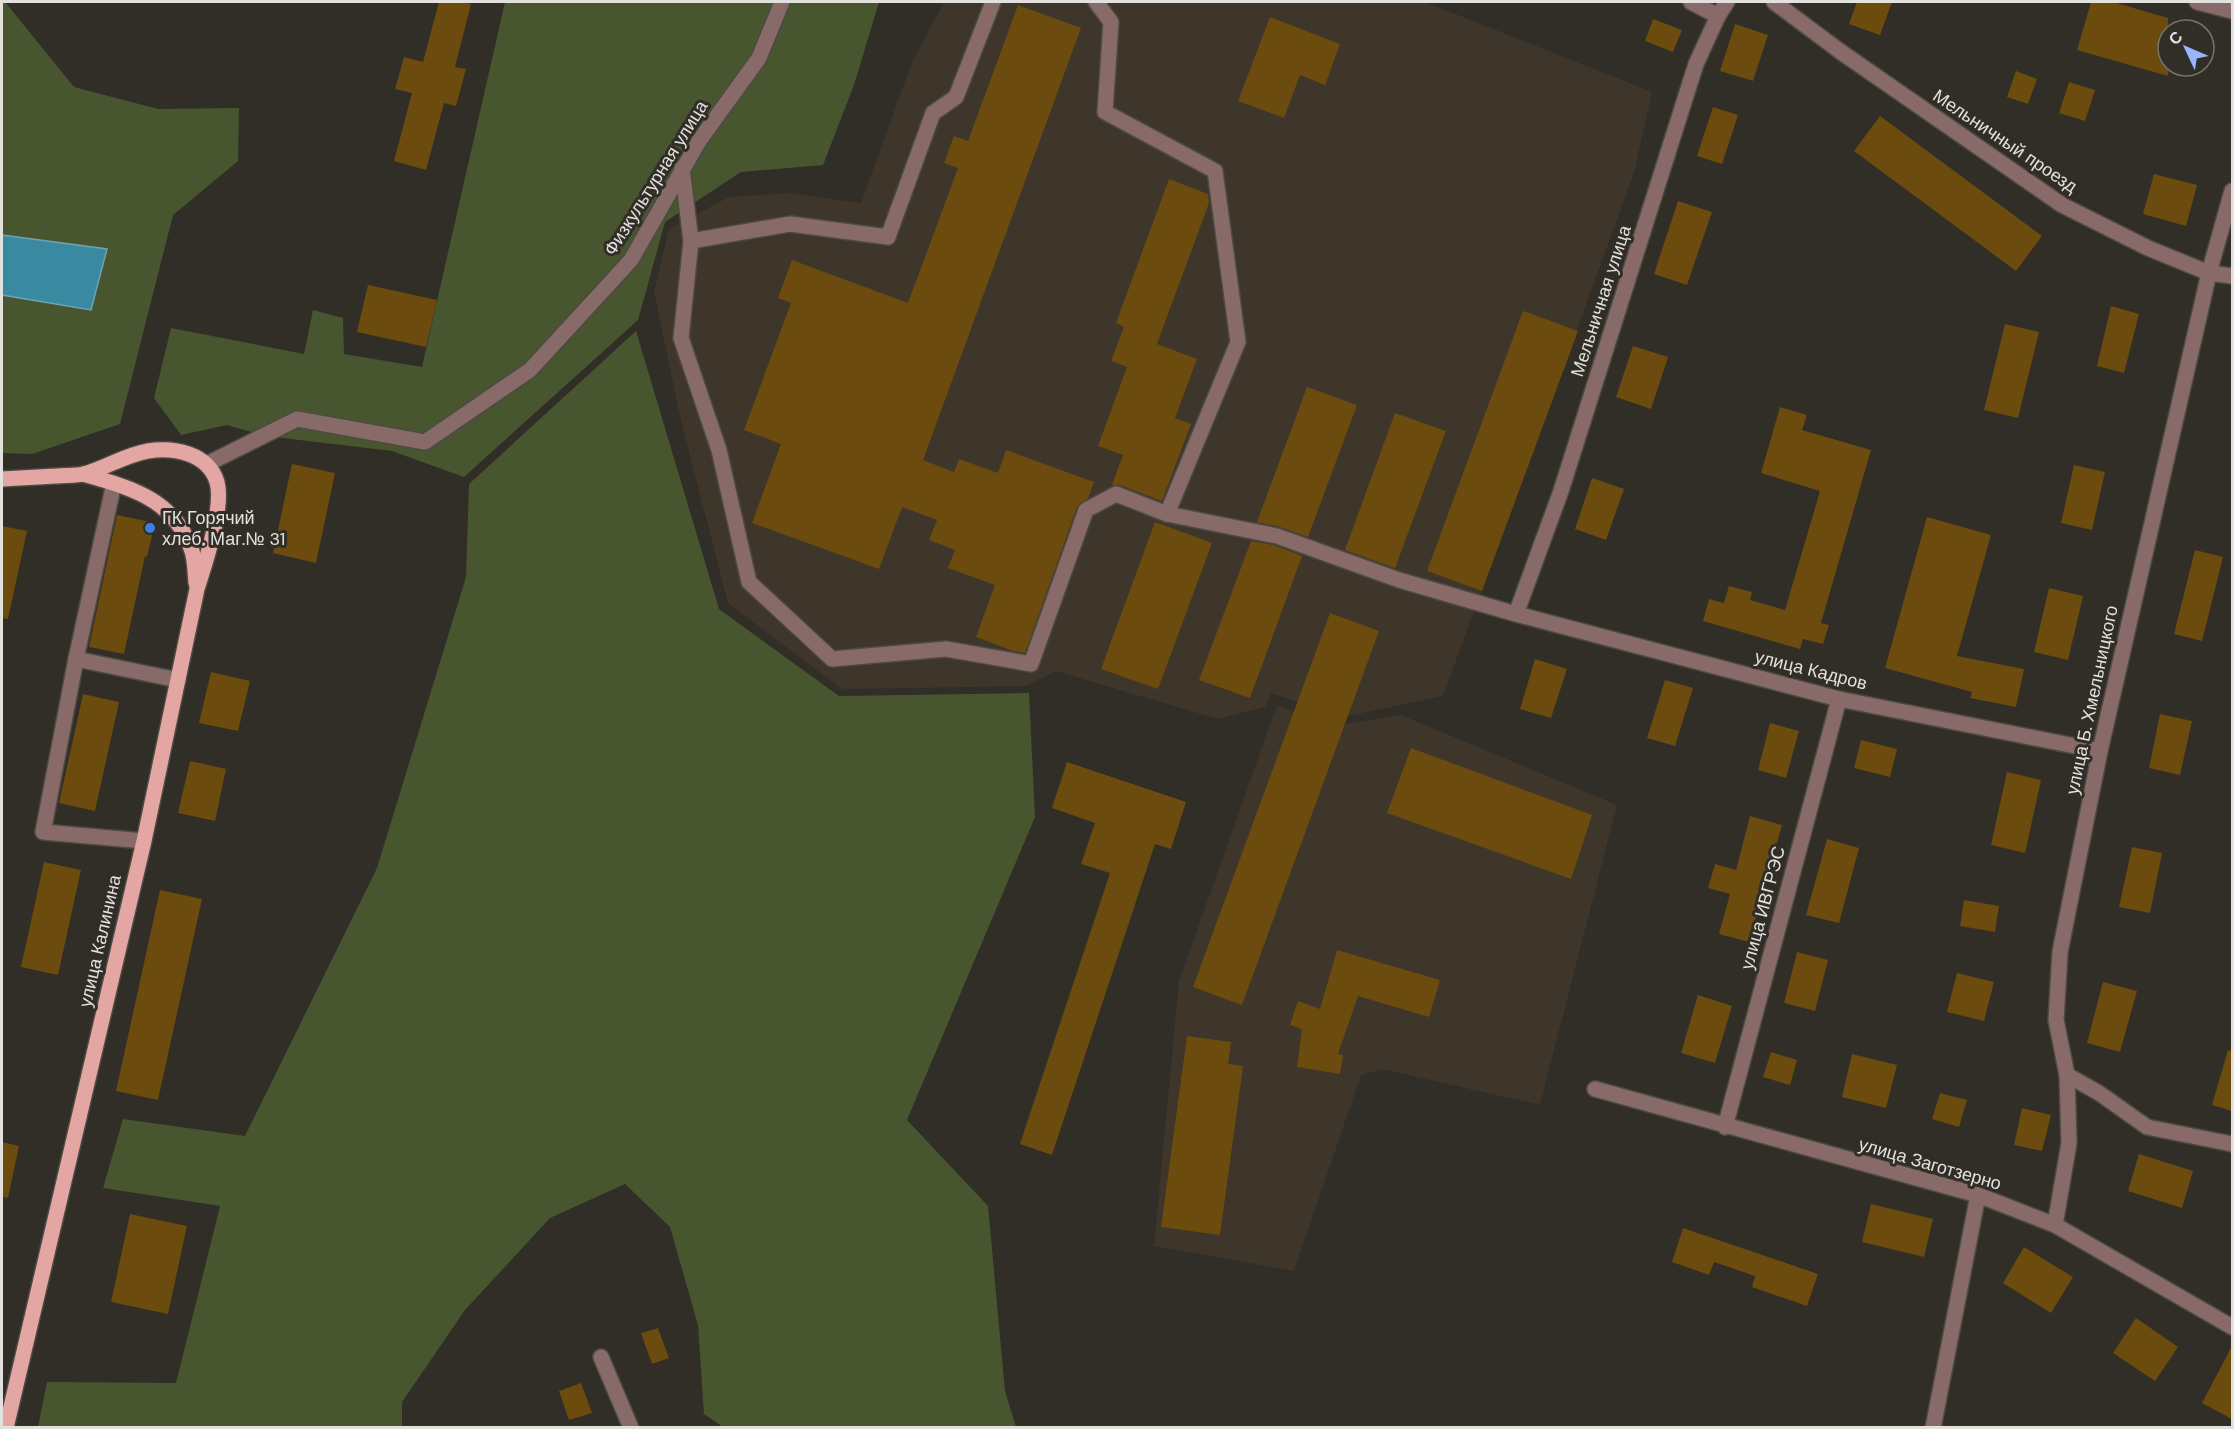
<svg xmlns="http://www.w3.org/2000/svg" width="2234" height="1429" viewBox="0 0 2234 1429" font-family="'DM Sans',sans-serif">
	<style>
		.built { fill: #3e362a }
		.green { fill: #48562f }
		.water { fill: #398aa1; stroke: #6ca4b3; stroke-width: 1.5 }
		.building { fill: #6c4b0e }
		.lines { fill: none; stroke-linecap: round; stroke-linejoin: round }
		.minor-casing { stroke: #4d4a44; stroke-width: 18 }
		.major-casing { stroke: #4d4a44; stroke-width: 18 }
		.minor { stroke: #886a68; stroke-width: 15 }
		.major { stroke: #e3a6a2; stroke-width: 15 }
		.shop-dot { fill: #3f7fe0; stroke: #312d27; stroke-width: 2 }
		.labels { text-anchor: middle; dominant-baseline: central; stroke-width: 6; stroke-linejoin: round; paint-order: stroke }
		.street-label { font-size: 18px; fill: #e3e1dd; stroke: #312d27 }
		.poi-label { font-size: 18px; fill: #e3e1dd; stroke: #312d27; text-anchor: start }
	</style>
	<rect width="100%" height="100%" fill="#312d27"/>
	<g class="built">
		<polygon points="944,2 1425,2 1652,92 1634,173 1443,696 1343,717 1271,693 1265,707 1218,719 1056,671 1027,686 842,689 728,603 682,425 654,292 669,229 729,197 788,193 861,203 912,62"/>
		<polygon points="1277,705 1334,726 1401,715 1617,805 1540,1105 1382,1069 1361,1075 1294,1271 1154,1246 1179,981"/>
	</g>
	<g class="green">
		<polygon points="2,2 5,2 74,87 158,109 239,108 238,161 173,215 120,424 32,454 2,453 2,295 91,310 107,249 2,235"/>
		<polygon points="505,2 879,2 854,85 823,165 741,172 665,222 638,320 464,477 392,451 266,436 227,425 181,435 154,398 171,328 304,354 313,310 343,318 344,354 422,367"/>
		<polygon points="636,331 719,609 839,696 1029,693 1035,817 907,1120 988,1206 1005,1391 1016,1427 723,1427 704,1414 698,1325 670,1227 625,1184 550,1218 465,1310 402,1402 402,1427 38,1427 47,1382 176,1383 220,1206 103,1188 123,1119 245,1136 377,868 466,577 469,484"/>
	</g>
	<polygon class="water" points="2,235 107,249 91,310 2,295"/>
	<g class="building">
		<polygon points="439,2 463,2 471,4 455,67 466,69 456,106 444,103 426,170 394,161 412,93 395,89 404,57 423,62"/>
		<polygon points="1857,2 1892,2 1880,35 1849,24"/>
		<polygon points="2091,2 2113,2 2168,18 2168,76 2077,50"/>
		<polygon points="1018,5 1081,28 923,460 954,472 959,459 998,473 1006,450 1094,482 1088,498 1077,507 1025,653 1013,651 976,637 995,585 948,568 955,550 929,540 937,520 902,507 879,569 752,523 781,444 744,430 791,303 778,298 792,260 908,303 958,168 944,163 954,136 968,141"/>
		<polygon points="1270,17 1340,44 1325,85 1300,75 1284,118 1238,101"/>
		<polygon points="1653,19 1682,30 1673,52 1645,41"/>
		<polygon points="1735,24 1768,35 1753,81 1720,71"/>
		<polygon points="2016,71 2037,79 2028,104 2007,97"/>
		<polygon points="2069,82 2095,90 2085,121 2059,113"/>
		<polygon points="1713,107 1738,115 1722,164 1697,156"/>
		<polygon points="1880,116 2042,236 2016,271 1854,151"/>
		<polygon points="2154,174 2197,185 2186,226 2143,214"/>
		<polygon points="1169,179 1208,194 1209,203 1157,344 1197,359 1175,418 1191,424 1162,501 1120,485 1112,485 1123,455 1098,446 1127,367 1111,361 1124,327 1116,323"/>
		<polygon points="1678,201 1712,212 1687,285 1654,274"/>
		<polygon points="368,285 437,300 426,347 357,332"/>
		<polygon points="2111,306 2139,314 2124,373 2097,366"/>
		<polygon points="1523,311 1578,331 1482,591 1427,571"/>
		<polygon points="2005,324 2039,332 2018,418 1984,410"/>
		<polygon points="1633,346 1668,357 1651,409 1616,397"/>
		<polygon points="1307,387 1357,405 1308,537 1280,527 1257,522"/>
		<polygon points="1780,407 1807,415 1802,430 1871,450 1821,623 1829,625 1823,644 1803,639 1800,649 1703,621 1709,599 1724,603 1729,586 1752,592 1750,600 1785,610 1820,491 1761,473"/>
		<polygon points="1395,413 1446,431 1395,568 1345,550"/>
		<polygon points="292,464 335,473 316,563 273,553"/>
		<polygon points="2074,465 2105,472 2092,530 2061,523"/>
		<polygon points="1592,478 1624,489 1606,540 1575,529"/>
		<polygon points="117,515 155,523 147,557 145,556 124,654 89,647"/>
		<polygon points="1927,517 1991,535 1957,656 2024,669 2016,707 1970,698 1972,692 1885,668"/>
		<polygon points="1155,522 1212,543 1158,689 1101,669"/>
		<polygon points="2,526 27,531 8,619 2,618"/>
		<polygon points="1251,541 1274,545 1302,556 1250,698 1199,680"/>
		<polygon points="2195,550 2223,557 2202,641 2174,634"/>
		<polygon points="2049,588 2083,596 2068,660 2034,652"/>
		<polygon points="1330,613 1379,631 1242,1005 1193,987"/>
		<polygon points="1535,659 1567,669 1551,718 1520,709"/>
		<polygon points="211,672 250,681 238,731 199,723"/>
		<polygon points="1665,680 1693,688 1675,746 1647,738"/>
		<polygon points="83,694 119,702 95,811 59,803"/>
		<polygon points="2160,714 2192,721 2180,775 2149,768"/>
		<polygon points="1770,723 1799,731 1786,778 1758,770"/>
		<polygon points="1861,740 1897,749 1890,777 1854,768"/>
		<polygon points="1411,748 1592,815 1571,879 1387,813"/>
		<polygon points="190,761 226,769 215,821 178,813"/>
		<polygon points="1067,762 1186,802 1171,849 1155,844 1052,1155 1020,1144 1110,873 1081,864 1095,823 1052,808"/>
		<polygon points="2007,772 2041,780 2025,853 1991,845"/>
		<polygon points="1750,816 1782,825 1749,942 1719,934 1730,894 1708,888 1715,864 1736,870"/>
		<polygon points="1827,839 1859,848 1839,923 1806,915"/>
		<polygon points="2132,847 2162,853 2150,913 2119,907"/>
		<polygon points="44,862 81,870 58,975 21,967"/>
		<polygon points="160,890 202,899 158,1100 116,1091"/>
		<polygon points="1964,900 1999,906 1995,932 1960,926"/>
		<polygon points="1337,950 1440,980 1429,1017 1358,996 1338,1054 1343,1055 1340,1074 1297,1067 1302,1029 1290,1025 1298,1001 1320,1009"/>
		<polygon points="1797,952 1828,960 1815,1011 1784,1003"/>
		<polygon points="1957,973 1994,982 1984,1021 1947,1012"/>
		<polygon points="2103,982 2137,991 2120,1052 2087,1043"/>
		<polygon points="1698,995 1732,1006 1715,1063 1681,1053"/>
		<polygon points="1187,1036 1231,1042 1228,1064 1243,1066 1220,1235 1161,1227"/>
		<polygon points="2228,1050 2232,1051 2232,1111 2212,1105"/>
		<polygon points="1771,1052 1797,1060 1790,1085 1763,1077"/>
		<polygon points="1852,1054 1897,1065 1886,1108 1842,1097"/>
		<polygon points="1940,1093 1967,1100 1959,1127 1932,1119"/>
		<polygon points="2022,1108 2051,1115 2042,1151 2014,1145"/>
		<polygon points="2,1142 19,1146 8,1198 2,1197"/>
		<polygon points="2139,1154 2193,1171 2182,1208 2128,1191"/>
		<polygon points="1871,1204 1933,1219 1924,1257 1862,1242"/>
		<polygon points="130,1214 187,1226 168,1314 111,1302"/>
		<polygon points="1683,1228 1818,1274 1807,1306 1752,1287 1755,1276 1714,1262 1709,1275 1672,1262"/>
		<polygon points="2024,1247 2073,1277 2051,1313 2003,1283"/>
		<polygon points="2136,1318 2178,1347 2155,1381 2113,1353"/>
		<polygon points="658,1328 669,1358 652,1364 641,1333"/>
		<polygon points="2232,1346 2232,1419 2202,1403"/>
		<polygon points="581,1383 592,1413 569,1420 559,1391"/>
	</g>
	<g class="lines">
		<g class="minor-casing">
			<g id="minor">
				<polyline points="1096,2 1111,22 1105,112 1215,171 1238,342 1167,514"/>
				<polyline points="1691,2 1718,16"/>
				<polyline points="1774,2 1841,52 2062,205 2148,248 2209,273 2232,276"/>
				<polyline points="2197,2 2232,11"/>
				<polyline points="682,168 691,241 681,338 719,450 749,582 832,659 946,649 1031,664 1086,510 1116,494 1167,514 1277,536 1399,580 1516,614 1839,699 2100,751"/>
				<polyline points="691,241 790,224 888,237 933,113 956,97 993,2"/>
				<polyline points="207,464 297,419 425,442 530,370 631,260 699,141 759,58 782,2"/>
				<polyline points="114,483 76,659 43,832 144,841"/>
				<polyline points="1516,614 1561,491 1696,64 1718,16 1727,2"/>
				<polyline points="76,659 178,680"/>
				<polyline points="2067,1075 2099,1093 2147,1127 2232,1144"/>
				<polyline points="1595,1089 1978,1195 2055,1225 2232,1327"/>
				<polyline points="1725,1127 1839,699"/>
				<polyline points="2055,1225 2069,1143 2067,1075 2056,1020 2060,952 2100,751 2209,273 2232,191"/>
				<polyline points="601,1357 631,1428"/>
				<polyline points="1933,1428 1978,1195"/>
			</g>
		</g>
		<g class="major-casing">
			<g id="major">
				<path d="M83 474C130 488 174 498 192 551 195 561 195 573 196 583"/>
				<path d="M2 479C20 478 38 477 56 476 65 475 75 476 84 474 106 468 125 455 148 451 174 447 208 453 217 482 224 507 205 564 197 589L144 841 6 1428"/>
			</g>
		</g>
		<use href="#minor" class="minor"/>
		<use href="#major" class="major"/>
	</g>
	<circle class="shop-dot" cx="150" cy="528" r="6"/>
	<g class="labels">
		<g class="street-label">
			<text transform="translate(2005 141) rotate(34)">Мельничный проезд</text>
			<text transform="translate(656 178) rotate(-58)">Физкультурная улица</text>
			<text transform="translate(1601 301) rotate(-72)">Мельничная улица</text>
			<text transform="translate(1811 670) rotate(14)">улица Кадров</text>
			<text transform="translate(2092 700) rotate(-78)">улица Б. Хмельницкого</text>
			<text transform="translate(1763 908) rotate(-75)">улица ИВГРЭС</text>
			<text transform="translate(100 941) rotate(-77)">улица Калинина</text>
			<text transform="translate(1930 1164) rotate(16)">улица Заготзерно</text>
		</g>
		<g class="poi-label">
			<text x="162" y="518">ГК Горячий<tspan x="162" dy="21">хлеб. Маг.№ 31</tspan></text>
		</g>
	</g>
	<rect width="2234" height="1429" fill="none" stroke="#e3e1dd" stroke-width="6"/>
	<g transform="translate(2186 48) rotate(314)"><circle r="28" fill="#312d27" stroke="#787570" stroke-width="1.5"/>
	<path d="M0-4.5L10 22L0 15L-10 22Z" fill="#97b6fd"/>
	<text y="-9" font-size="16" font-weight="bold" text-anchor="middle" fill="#e3e1dd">С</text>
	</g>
</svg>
